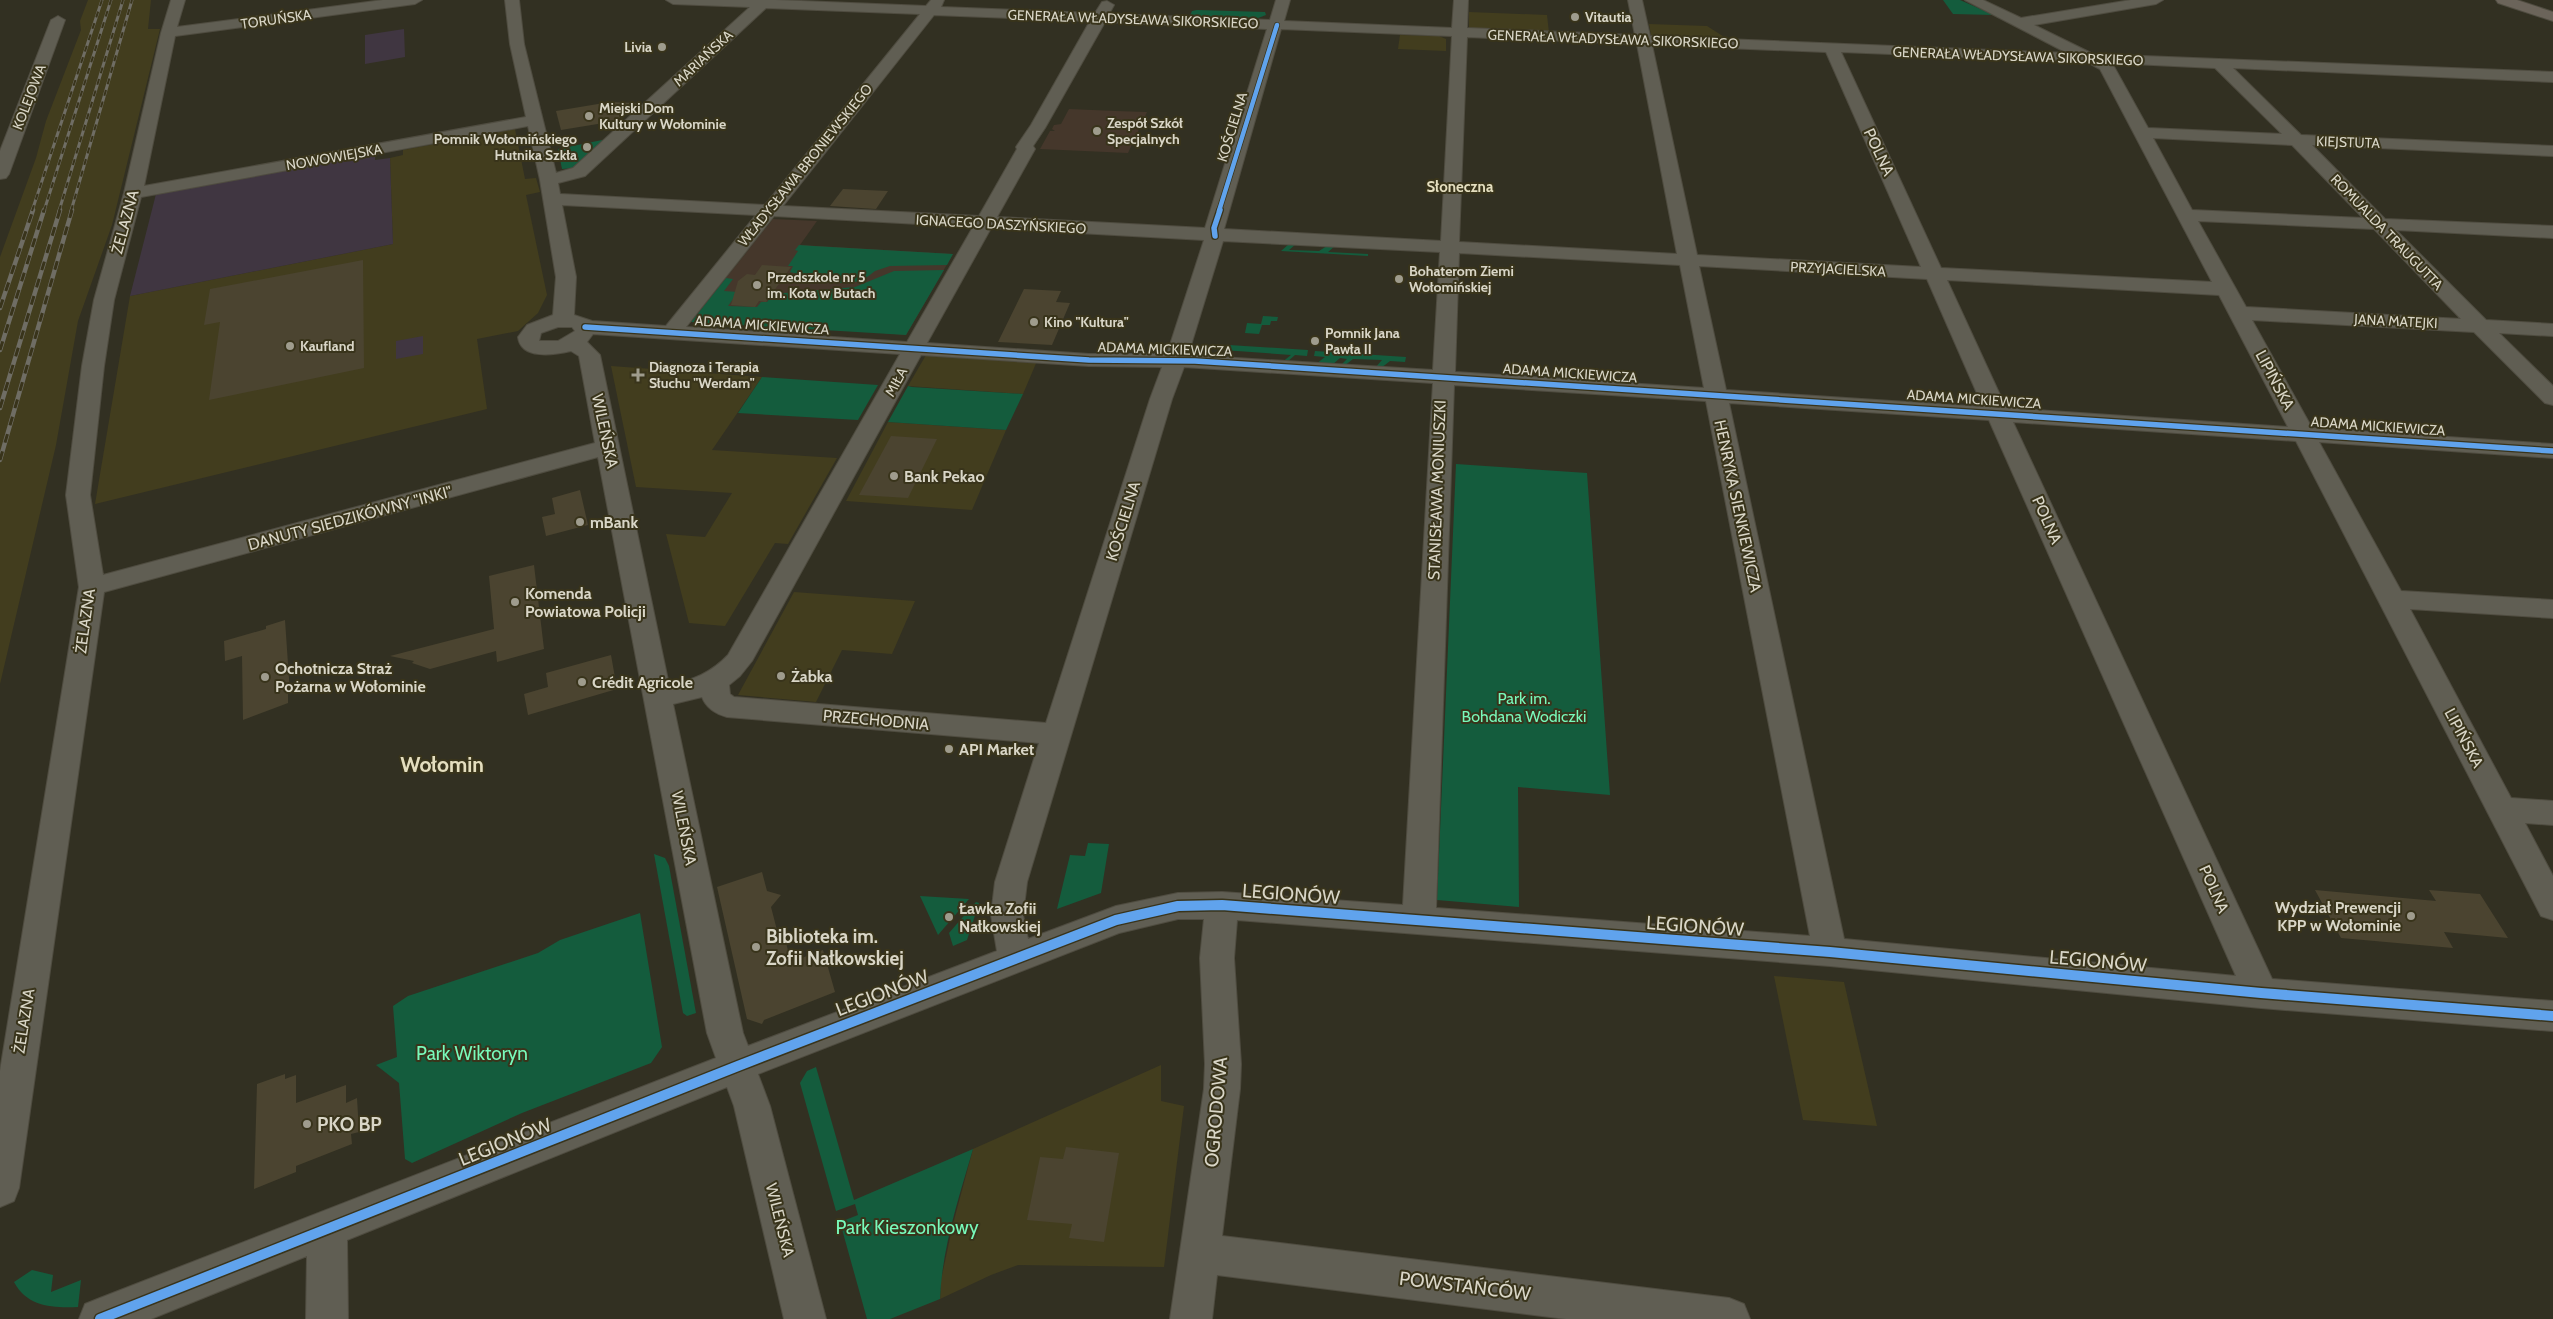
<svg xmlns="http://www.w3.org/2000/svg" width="2553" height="1319" viewBox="0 0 2553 1319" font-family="Cabin,sans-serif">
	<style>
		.built { fill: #423d1e }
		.industrial { fill: #403641 }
		.education { fill: #45372b }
		.green { fill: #145c3d }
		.building { fill: #4b4430 }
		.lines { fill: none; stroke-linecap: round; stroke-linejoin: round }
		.minor-casing { stroke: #4f4c40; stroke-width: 2 }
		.major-casing { stroke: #4f4c40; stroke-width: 2 }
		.minor { fill: #605e53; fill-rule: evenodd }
		.major { fill: #6b645a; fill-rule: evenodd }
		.rail-far1-casing { stroke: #6f6d64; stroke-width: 3 }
		.rail-casing { stroke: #6f6d64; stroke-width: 4.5 }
		.rail-far1 { stroke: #39341b; stroke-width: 2; stroke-dasharray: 6; stroke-linecap: butt }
		.rail { stroke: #39341b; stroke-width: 3; stroke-dasharray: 9; stroke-linecap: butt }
		.cycleway-far2-casing { stroke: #39341b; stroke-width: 6 }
		.cycleway-far1-casing { stroke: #39341b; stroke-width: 8 }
		.cycleway-casing { stroke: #39341b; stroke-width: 13 }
		.cycleway-far2 { stroke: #60a3ed; stroke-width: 4.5 }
		.cycleway-far1 { stroke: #60a3ed; stroke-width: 5.5 }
		.cycleway { stroke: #60a3ed; stroke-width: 10 }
		.poi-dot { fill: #9f9c8d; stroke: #39341b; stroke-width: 2 }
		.labels { text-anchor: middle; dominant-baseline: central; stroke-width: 4; stroke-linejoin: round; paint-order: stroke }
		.far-poi-label { font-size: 14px; font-weight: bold; fill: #d9d6c7; stroke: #39341b; text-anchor: start }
		.far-street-label { font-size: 14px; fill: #d9d6c7; stroke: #39341b }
		.far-neighbourhood-label { font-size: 15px; font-weight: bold; fill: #e4debf; stroke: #39341b }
		.street-label { font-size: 16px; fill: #d9d6c7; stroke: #39341b }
		.poi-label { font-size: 16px; font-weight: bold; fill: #d9d6c7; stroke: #39341b; text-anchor: start }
		.park-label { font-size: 16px; fill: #78fabb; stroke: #39341b }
		.near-street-label { font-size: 19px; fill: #d9d6c7; stroke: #39341b }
		.near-poi-label { font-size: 19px; font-weight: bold; fill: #d9d6c7; stroke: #39341b; text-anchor: start }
		.near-park-label { font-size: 19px; fill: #78fabb; stroke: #39341b }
		.district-label { font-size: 21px; font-weight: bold; fill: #e4debf; stroke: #39341b }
	</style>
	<rect width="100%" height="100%" fill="#323022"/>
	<g class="built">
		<polygon points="88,0 151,0 148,29 160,29 112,225 78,321 56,445 0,684 0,257 36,158 46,121 81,30 80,21"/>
		<polygon points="1469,12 1547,15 1549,33 1469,29"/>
		<polygon points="1649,24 1707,26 1729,40 1658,37 1651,35"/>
		<polygon points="1400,35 1439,36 1446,39 1446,51 1398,49"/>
		<polygon points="515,129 525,179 536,178 540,192 526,195 547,295 538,313 518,331 477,339 487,409 95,504 130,296 393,244 390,158 403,155 403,150"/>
		<polygon points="926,355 1037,361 1023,394 908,386"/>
		<polygon points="611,366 762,377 712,450 837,458 788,544 775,543 725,626 689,623 666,534 705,537 732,493 636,487"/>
		<polygon points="888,422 1006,430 972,510 846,501"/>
		<polygon points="794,592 915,601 892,654 842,650 816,702 738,695"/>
		<polygon points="1774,976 1844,982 1877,1126 1803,1120"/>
		<polygon points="1161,1065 1161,1101 1184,1106 1164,1267 1018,1265 991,1275 940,1299 941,1280 953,1224 973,1149"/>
	</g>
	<g class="industrial">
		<polygon points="404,29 405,57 365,64 365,35"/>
		<polygon points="375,154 375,160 390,158 393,244 130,296 156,194"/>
		<polygon points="423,336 423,354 396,359 396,341"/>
	</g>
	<g class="education">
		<polygon points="1069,109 1116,111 1147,112 1128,153 1040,149 1050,131 1055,131 1052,129 1054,125 1061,124"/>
		<polygon points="773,219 817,221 800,245 953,254 906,335 786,325 691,322"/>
	</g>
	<g class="green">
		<polygon points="1943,0 1960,0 1994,15 1953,14"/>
		<polygon points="1197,10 1265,12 1266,15 1253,20 1189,18 1192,11"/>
		<polygon points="607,139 574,168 562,169 558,149"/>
		<polygon points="1289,244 1296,244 1289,250 1319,251 1327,246 1335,246 1328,252 1368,254 1368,256 1281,251"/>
		<polygon points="799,245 814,246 953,254 947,265 890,266 875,271 862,281 846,283 832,283 790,272 793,266 788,266 798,251 795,250"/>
		<polygon points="944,270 906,335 691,322 726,278 733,279 724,291 738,292 728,306 757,307 761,302 767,302 773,294 855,287 894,271"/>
		<polygon points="1263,316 1278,317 1277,321 1271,321 1270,325 1262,325 1259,334 1245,333 1247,323 1261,324"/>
		<polygon points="1229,345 1308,350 1307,356 1295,355 1286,363 1281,363 1291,355 1223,350"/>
		<polygon points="1315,351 1406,357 1405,362 1390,361 1381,368 1375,368 1382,360 1353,359 1344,366 1340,366 1347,359 1340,358 1332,365 1316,364 1325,357 1314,356"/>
		<polygon points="762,377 878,385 858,420 738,413"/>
		<polygon points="908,386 912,387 1023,394 1006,430 888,422"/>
		<polygon points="1456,464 1587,473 1610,795 1518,787 1519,907 1437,900"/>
		<polygon points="1088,843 1109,844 1101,893 1057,909 1070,855 1085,856"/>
		<polygon points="654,854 665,858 669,866 696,1013 687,1016 683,1013"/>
		<polygon points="920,896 969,899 938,935"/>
		<polygon points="976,902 979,903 967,940 953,946 949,933"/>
		<polygon points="640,913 662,1047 651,1063 522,1113 412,1163 405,1159 399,1083 376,1065 397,1057 393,1006 408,996 538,953 560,940"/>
		<path d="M816 1067 854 1200 973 1149C959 1197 942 1248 940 1299L890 1319H867L840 1222 858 1215 855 1204 836 1211 800 1083 807 1071Z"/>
		<path d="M32 1270 53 1275 51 1292 81 1280 78 1307C53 1308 27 1307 14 1282Z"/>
	</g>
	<g class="building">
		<polygon points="610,102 636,103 616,121 561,130 556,111"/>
		<polygon points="843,189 888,191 876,209 830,206"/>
		<polygon points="363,260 364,368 209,400 220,322 204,325 210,289"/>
		<polygon points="762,265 791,267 766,302 759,301 755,307 731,305 738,281 747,274 755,275"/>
		<polygon points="1024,289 1061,291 1056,302 1070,303 1052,345 998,342"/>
		<polygon points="891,436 937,439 908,498 859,495"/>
		<polygon points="580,490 588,525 546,536 542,517 555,514 552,498"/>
		<polygon points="534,565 544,649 497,662 496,651 430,669 412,663 414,661 390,656 494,629 489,576"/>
		<polygon points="285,620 290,693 288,694 288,703 243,720 242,656 225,661 224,641 266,629 266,626"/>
		<polygon points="611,655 617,689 528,715 524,694 548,687 546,673"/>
		<polygon points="762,872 767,891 781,895 771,907 777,930 783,931 791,962 823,950 835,992 764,1020 762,1024 747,1019 717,887"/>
		<polygon points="2315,890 2436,901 2429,890 2480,894 2508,938 2444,932 2453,948 2341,938"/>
		<polygon points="285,1074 285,1079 296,1075 296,1103 346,1085 346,1103 357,1098 359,1132 351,1134 352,1144 296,1166 296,1172 254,1189 257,1084"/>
		<polygon points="1066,1147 1119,1153 1104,1242 1069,1238 1072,1224 1027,1220 1040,1157 1063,1159"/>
	</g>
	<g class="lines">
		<g class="minor-casing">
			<g id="minor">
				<path d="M171 0H185L177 27 383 0H422L415 4 175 36 144 186 526 117 510 44 505 0H519L524 44 556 173 573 168 750 7 673 4 666 0H776L926 6 931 0H944L941 7 1095 13 1102 2 1107 1 1114 5 1109 14 1270 20 1276 0H1290L1284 21 1452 28 1454 0H1468L1467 28 1635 35 1628 0H1642L1650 36 2067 53 1965 0H1983L2021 18 2131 0H2163L2156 4 2034 25 2093 54 2553 72V82L2233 68 2301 135 2553 146V156L2312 145 2385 219 2553 226V238L2396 230 2486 320 2553 324V336L2499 333 2553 386V405L2545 403 2474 332 2252 320 2312 428 2553 444V458L2319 442 2401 591 2553 600V618L2410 609 2511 798 2553 801V825L2525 823 2553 876V920L2541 916 2296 441 2013 422 2272 979 2553 1001V1031L2261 1008 1830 966 1237 920 1234 958 1241 1064 1240 1089 1222 1236 1729 1298 1744 1304 1750 1319H1566L1217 1275 1212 1319H1170L1204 1089 1205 1064 1200 958 1204 919H1178L1119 933 758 1074 770 1106 826 1319H784L734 1106 727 1087 347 1240 348 1319H306L307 1256 151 1319H79L85 1304 100 1298 716 1058 707 1033 598 457 104 592 19 1188 14 1201 0 1207V1071L79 587 66 495 82 366 94 300 124 193 161 33ZM766 8 920 14 765 205 560 194 558 183 585 176ZM934 15 1090 21 1031 125 1016 147 1017 149 979 216 783 206ZM1105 22 1267 29 1205 228 997 217 1035 149 1033 146 1045 128ZM1281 29 1452 36 1441 241 1224 229ZM1467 37 1637 44 1677 254 1459 242ZM1652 45 1826 52 1921 267 1697 255ZM1841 52 2087 62 2100 69 2212 282 1941 268ZM2112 63 2215 68 2282 134 2148 128ZM528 126 540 180 556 277 553 315 527 325 518 337C521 360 554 355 571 351L579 356 595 443 103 575 90 495 104 366 114 300 141 197ZM2153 138 2292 145 2363 218 2192 210ZM562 205 756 215 666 326 592 321 574 315 576 277ZM774 216 973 227 907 342 686 327ZM2198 221 2374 229 2461 319 2246 307ZM991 228 1204 240 1167 354H1089L927 343ZM1223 241 1440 252 1433 370 1188 355ZM1459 253 1680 265 1704 388 1455 372ZM1699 266 1927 279 1983 407 1726 390ZM1947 280 2219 295 2288 427 2006 408ZM558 327H572L575 331 558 341H539L541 333ZM593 334 900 354 728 655C711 673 693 680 669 685L600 355 587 342ZM921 355 1089 366 1162 367 1150 399 1046 723 734 697 730 694 729 685 740 676 752 661ZM1184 367 1433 383 1403 905 1222 892 1178 893 1116 906 1028 939 1023 915 1027 882 1172 399ZM1454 385 1706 401 1810 936 1436 908ZM1729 403 1989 420 2236 976 1844 939ZM702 697C706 708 716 714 727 717L1039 743 995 882 991 915 997 951 748 1046 743 1033 673 704Z"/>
				<polygon points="58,16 65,20 9,174 6,178 0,179 0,151 51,20"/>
			</g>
		</g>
		<g class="major-casing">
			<polygon id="major" points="2496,0 2517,0 2553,12 2553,21 2498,3"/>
		</g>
		<use href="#minor" class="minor"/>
		<use href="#major" class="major"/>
		<g class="rail-far1-casing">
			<g id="rail-far1">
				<polyline points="32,211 102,0"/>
				<polyline points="44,211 111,0"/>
				<polyline points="59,211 123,0"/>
				<polyline points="71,211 132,0"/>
			</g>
		</g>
		<g class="rail-casing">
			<g id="rail">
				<polyline points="0,308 33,210"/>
				<polyline points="0,350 44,210"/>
				<polyline points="0,408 60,210"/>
				<polyline points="0,460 72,210"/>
			</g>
		</g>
		<use href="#rail-far1" class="rail-far1"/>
		<use href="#rail" class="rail"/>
		<g class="cycleway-far2-casing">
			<polyline id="cycleway-far2" points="1219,211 1277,25"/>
		</g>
		<g class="cycleway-far1-casing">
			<g id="cycleway-far1">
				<polyline points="1215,236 1214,228 1220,210"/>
				<polyline points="585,327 1089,360 1195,361 2553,451"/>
			</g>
		</g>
		<g class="cycleway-casing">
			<polyline id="cycleway" points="100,1319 738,1066 1116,920 1178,906 1222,905 1830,952 2261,993 2553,1016"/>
		</g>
		<use href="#cycleway-far2" class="cycleway-far2"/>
		<use href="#cycleway-far1" class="cycleway-far1"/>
		<use href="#cycleway" class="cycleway"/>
	</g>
	<g class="poi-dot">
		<circle cx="1575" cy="17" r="5"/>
		<circle cx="662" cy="47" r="5"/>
		<circle cx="589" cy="116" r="5"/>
		<circle cx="1097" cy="131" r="5"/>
		<circle cx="587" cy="147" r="5"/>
		<circle cx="1399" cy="279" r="5"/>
		<circle cx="757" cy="285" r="5"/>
		<circle cx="1034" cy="322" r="5"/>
		<circle cx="1315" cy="341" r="5"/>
		<circle cx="290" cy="346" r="5"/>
		<path d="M635.5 367.5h5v5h5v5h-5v5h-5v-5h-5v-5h5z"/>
		<circle cx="894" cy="476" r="5"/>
		<circle cx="580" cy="522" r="5"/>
		<circle cx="515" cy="602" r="5"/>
		<circle cx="781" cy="676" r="5"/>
		<circle cx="265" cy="677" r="5"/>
		<circle cx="582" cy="682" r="5"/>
		<circle cx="949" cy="749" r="5"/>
		<circle cx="2411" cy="916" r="5"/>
		<circle cx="949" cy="917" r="5"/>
		<circle cx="756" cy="947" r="5"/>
		<circle cx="307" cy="1124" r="5"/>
	</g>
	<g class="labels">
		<g class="far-poi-label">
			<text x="1585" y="17">Vitautia</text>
			<text x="652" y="47" text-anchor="end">Livia</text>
			<text x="599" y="108">Miejski Dom<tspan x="599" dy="16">Kultury w Wołominie</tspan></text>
			<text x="1107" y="123">Zespół Szkół<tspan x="1107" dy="16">Specjalnych</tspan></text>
			<text x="577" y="139" text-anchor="end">Pomnik Wołomińskiego<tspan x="577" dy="16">Hutnika Szkła</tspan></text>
			<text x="1409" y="271">Bohaterom Ziemi<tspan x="1409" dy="16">Wołomińskiej</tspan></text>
			<text x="767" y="277">Przedszkole nr 5<tspan x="767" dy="16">im. Kota w Butach</tspan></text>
			<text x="1044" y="322">Kino "Kultura"</text>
			<text x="1325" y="333">Pomnik Jana<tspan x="1325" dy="16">Pawła II</tspan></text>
			<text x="300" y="346">Kaufland</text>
			<text x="649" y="367">Diagnoza i Terapia<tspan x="649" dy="16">Słuchu "Werdam"</tspan></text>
		</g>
		<g class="far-street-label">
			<text transform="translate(276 19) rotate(-8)">TORUŃSKA</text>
			<text transform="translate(1133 19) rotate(2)">GENERAŁA WŁADYSŁAWA SIKORSKIEGO</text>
			<text transform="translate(1613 39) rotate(2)">GENERAŁA WŁADYSŁAWA SIKORSKIEGO</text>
			<text transform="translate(2018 56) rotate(2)">GENERAŁA WŁADYSŁAWA SIKORSKIEGO</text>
			<text transform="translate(703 58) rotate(-43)">MARIAŃSKA</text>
			<text transform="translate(29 97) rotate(-69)">KOLEJOWA</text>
			<text transform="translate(1232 127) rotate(-73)">KOŚCIELNA</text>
			<text transform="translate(2348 142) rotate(2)">KIEJSTUTA</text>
			<text transform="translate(334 157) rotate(-10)">NOWOWIEJSKA</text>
			<text transform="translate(805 165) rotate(-51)">WŁADYSŁAWA BRONIEWSKIEGO</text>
			<text transform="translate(1001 224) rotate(3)">IGNACEGO DASZYŃSKIEGO</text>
			<text transform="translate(2387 232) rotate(46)">ROMUALDA TRAUGUTTA</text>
			<text transform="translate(1838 269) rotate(3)">PRZYJACIELSKA</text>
			<text transform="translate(2396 321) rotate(3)">JANA MATEJKI</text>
			<text transform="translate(762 325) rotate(4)">ADAMA MICKIEWICZA</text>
			<text transform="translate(1165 349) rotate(2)">ADAMA MICKIEWICZA</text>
			<text transform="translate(1570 373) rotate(4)">ADAMA MICKIEWICZA</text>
			<text transform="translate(896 382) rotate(-61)">MIŁA</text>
			<text transform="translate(1974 399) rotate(4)">ADAMA MICKIEWICZA</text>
			<text transform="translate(2378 426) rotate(4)">ADAMA MICKIEWICZA</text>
		</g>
		<g class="far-neighbourhood-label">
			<text x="1460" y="187">Słoneczna</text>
		</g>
		<g class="street-label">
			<text transform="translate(1879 152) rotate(65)">POLNA</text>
			<text transform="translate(125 222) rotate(-75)">ŻELAZNA</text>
			<text transform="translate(2275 380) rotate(62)">LIPIŃSKA</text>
			<text transform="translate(605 431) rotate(78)">WILEŃSKA</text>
			<text transform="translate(1437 490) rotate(-88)">STANISŁAWA MONIUSZKI</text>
			<text transform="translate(1738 506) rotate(78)">HENRYKA SIENKIEWICZA</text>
			<text transform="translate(350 518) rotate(-15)">DANUTY SIEDZIKÓWNY "INKI"</text>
			<text transform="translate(2047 520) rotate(66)">POLNA</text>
			<text transform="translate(1123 521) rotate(-73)">KOŚCIELNA</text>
			<text transform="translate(85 621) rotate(-82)">ŻELAZNA</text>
			<text transform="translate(876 720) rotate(5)">PRZECHODNIA</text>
			<text transform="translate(2464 738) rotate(62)">LIPIŃSKA</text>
			<text transform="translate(684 828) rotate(79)">WILEŃSKA</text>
			<text transform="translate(2214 889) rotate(66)">POLNA</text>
			<text transform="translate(24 1021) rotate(-81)">ŻELAZNA</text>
			<text transform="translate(780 1220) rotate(76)">WILEŃSKA</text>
		</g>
		<g class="poi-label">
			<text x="904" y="476">Bank Pekao</text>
			<text x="590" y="522">mBank</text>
			<text x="525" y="593">Komenda<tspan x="525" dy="18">Powiatowa Policji</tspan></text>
			<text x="275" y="668">Ochotnicza Straż<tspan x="275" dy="18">Pożarna w Wołominie</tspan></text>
			<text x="791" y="676">Żabka</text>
			<text x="592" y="682">Crédit Agricole</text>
			<text x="959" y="749">API Market</text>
			<text x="2401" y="907" text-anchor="end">Wydział Prewencji<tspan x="2401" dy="18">KPP w Wołominie</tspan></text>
			<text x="959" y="908">Ławka Zofii<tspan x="959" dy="18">Nałkowskiej</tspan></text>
		</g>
		<g class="park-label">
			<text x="1524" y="698">Park im.<tspan x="1524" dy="18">Bohdana Wodiczki</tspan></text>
		</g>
		<g class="near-street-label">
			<text transform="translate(1291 894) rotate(4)">LEGIONÓW</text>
			<text transform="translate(1695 926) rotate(4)">LEGIONÓW</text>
			<text transform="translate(2098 961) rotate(5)">LEGIONÓW</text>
			<text transform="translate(882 993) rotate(-21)">LEGIONÓW</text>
			<text transform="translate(1216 1112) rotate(-85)">OGRODOWA</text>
			<text transform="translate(505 1142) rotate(-22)">LEGIONÓW</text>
			<text transform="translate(1465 1286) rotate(7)">POWSTAŃCÓW</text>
		</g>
		<g class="near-poi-label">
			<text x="766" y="936">Biblioteka im.<tspan x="766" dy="22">Zofii Nałkowskiej</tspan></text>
			<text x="317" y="1124">PKO BP</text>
		</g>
		<g class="near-park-label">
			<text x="472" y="1053">Park Wiktoryn</text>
			<text x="907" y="1227">Park Kieszonkowy</text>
		</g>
		<g class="district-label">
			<text x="442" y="764">Wołomin</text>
		</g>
	</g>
</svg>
